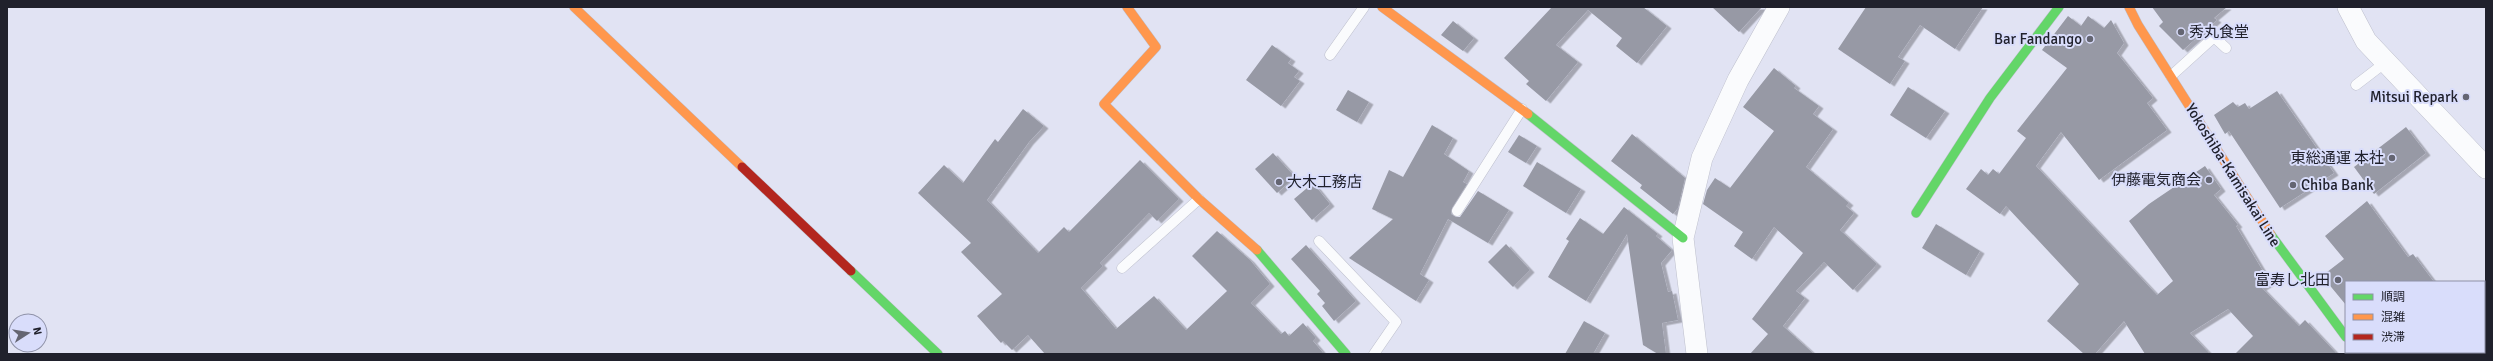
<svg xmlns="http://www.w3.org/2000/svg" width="2493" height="361" viewBox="0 0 2493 361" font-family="Signika,'Noto Sans JP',sans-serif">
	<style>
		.building { fill: #9799a5; filter: url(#shadow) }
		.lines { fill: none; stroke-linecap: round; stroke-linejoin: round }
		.lane-casing { stroke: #bdbfcc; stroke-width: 11 }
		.street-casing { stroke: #bdbfcc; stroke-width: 22 }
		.fast-casing { stroke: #bdbfcc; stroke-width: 10 }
		.slow-casing { stroke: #bdbfcc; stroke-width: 10 }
		.jam-casing { stroke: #bdbfcc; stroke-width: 10 }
		.lane { stroke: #fafbfd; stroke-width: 10 }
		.street { stroke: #fafbfd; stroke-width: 21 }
		.fast { stroke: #63d668; stroke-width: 9 }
		.slow { stroke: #ff974d; stroke-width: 9 }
		.jam { stroke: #b3261e; stroke-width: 9 }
		.poi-dot { fill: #646572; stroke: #d9ddfb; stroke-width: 1.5 }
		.labels { text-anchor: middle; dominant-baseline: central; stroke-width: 4; stroke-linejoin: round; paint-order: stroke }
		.poi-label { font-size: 15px; fill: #20212c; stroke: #d9ddfb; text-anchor: end }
		.street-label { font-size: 15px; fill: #20212c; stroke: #d9ddfb }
	</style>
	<defs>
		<filter id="shadow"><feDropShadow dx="4.5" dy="2.5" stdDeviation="0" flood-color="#0004"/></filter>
	</defs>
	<rect width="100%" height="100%" fill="#e1e3f3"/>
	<g class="building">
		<polygon points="1552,7 1643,7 1667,26 1637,63 1616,46 1622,38 1588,10 1556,45 1578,62 1546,101 1526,84 1529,81 1504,58"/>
		<polygon points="1712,7 1762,7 1739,32"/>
		<polygon points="1866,7 1983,7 1955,49 1920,25 1898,57 1905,61 1890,84 1838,49"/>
		<polygon points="2152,7 2227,7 2214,18 2217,20 2183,50 2159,26 2163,22"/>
		<polygon points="2068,16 2081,26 2088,16 2104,28 2111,20 2124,43 2117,53 2153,98 2147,103 2167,130 2099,180 2061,132 2036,166 2157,295 2173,281 2129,221 2149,204 2205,166 2221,189 2214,195 2238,225 2236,226 2270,283 2262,288 2299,326 2305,320 2337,354 2235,354 2253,336 2228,309 2190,333 2210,354 2145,354 2124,321 2095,354 2084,354 2047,321 2079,284 2006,206 2000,214 1966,189 1981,169 1988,175 1993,169 1999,174 2026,138 2017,131 2067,68 2042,50"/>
		<polygon points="1453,21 1474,38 1463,51 1441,35"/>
		<polygon points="1272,45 1291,59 1288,63 1299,71 1294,77 1300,81 1281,106 1246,80"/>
		<polygon points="1774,68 1796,86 1794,88 1819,106 1813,114 1833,129 1806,167 1849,203 1846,206 1854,213 1840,230 1877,264 1853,290 1824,262 1796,291 1805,298 1783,326 1814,354 1750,354 1768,334 1752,319 1803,253 1774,227 1752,259 1734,246 1743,232 1703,204 1707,190 1715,178 1730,188 1774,131 1743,107"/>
		<polygon points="1908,87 1945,111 1926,138 1890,115"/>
		<polygon points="1348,90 1369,102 1357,122 1336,110"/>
		<polygon points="2277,91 2334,173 2280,208 2229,131 2225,134 2214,115 2233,102 2238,107 2245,103 2249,109"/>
		<polygon points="1023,109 1044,126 1029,142 987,200 1038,253 1064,227 1069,232 1140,160 1179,199 1157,221 1149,213 1100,263 1103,266 1081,288 1116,329 1154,296 1186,330 1227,291 1192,256 1217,231 1250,260 1270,284 1251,303 1281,334 1285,331 1289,336 1303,323 1316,338 1313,341 1324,354 1045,354 1028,335 1012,350 1003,341 1001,343 977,316 1002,294 961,252 971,243 918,193 944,165 963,183 995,139 998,142"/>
		<polygon points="1432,125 1453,138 1444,154 1469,171 1463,182 1467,184 1452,208 1451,214 1456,217 1460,217 1478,191 1509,210 1488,243 1448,219 1420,274 1429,280 1416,301 1349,258 1393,219 1372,209 1389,170 1403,177"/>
		<polygon points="2406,127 2426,153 2374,194 2354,167"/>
		<polygon points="1632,134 1685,178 1678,208 1673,214 1640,188 1642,185 1611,161"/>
		<polygon points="1519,135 1537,146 1526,163 1508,152"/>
		<polygon points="1273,153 1295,177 1277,193 1255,169"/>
		<polygon points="1537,162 1581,189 1566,213 1523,186"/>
		<polygon points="1313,183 1330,204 1312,220 1294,199"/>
		<polygon points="2367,201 2408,257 2413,254 2434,282 2346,282 2346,305 2327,282 2320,282 2318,279 2344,259 2325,236"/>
		<polygon points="1624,207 1658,234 1656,236 1672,250 1661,263 1668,292 1672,291 1678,320 1662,323 1666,354 1658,354 1643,345 1627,234 1586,301 1548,277 1569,241 1566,239 1580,218 1603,234"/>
		<polygon points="1936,224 1980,251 1966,275 1922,248"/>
		<polygon points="1506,244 1530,270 1513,287 1488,262"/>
		<polygon points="1306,245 1356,301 1334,321 1322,306 1325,303 1317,294 1320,291 1291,259"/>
		<polygon points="1584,321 1605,333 1593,354 1565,354"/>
	</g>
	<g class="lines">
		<g class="lane-casing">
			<g id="lane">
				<polyline points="1330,55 1364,7"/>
				<polyline points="2171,76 2214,37 2226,48"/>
				<polyline points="2356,85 2386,62"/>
				<polyline points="1457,211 1522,109"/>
				<polyline points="1319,241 1396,322 1374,354"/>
				<polyline points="1122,268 1199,199"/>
			</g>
		</g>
		<g class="street-casing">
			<g id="street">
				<polyline points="2348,7 2366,41 2486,168"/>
				<polyline points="1697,354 1683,238 1702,158 1738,80 1779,7"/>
			</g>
		</g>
		<g class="fast-casing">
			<g id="fast">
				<polyline points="1528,114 1683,238"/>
				<polyline points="1916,213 1990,98 2059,7"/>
				<polyline points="2271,235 2346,337"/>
				<polyline points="1257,250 1346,354"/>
				<polyline points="851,271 938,354"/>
				<polyline points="2358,352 2359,354"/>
			</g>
		</g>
		<g class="slow-casing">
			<g id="slow">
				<polyline points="574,7 742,167"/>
				<polyline points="1127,7 1156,47 1104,104 1199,199 1257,250"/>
				<polyline points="1382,7 1528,114"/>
				<polyline points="2129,7 2138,25 2271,235"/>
			</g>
		</g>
		<g class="jam-casing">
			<polyline id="jam" points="742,167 851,271"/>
		</g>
		<use href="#lane" class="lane"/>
		<use href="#street" class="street"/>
		<use href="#fast" class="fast"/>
		<use href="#slow" class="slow"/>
		<use href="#jam" class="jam"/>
	</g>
	<g class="poi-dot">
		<circle cx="2181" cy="32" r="4"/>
		<circle cx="2090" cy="39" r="4"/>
		<circle cx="2466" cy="97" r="4"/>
		<circle cx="2392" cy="158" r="4"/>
		<circle cx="2209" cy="180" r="4"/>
		<circle cx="1279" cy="182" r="4"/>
		<circle cx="2293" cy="185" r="4"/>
		<circle cx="2338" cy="280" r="4"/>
	</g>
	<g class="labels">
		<g class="poi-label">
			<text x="2189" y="32" text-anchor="start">秀丸食堂</text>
			<text x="2082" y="39">Bar Fandango</text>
			<text x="2458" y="97">Mitsui Repark</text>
			<text x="2384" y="158">東総通運 本社</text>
			<text x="2201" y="180">伊藤電気商会</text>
			<text x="1287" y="182" text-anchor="start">大木工務店</text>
			<text x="2301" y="185" text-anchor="start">Chiba Bank</text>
			<text x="2330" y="280">富寿し北田</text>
		</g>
		<g class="street-label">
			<text transform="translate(2233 175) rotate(58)">Yokoshiba-Kamisakai Line</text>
		</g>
	</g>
	<rect width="2493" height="361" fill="none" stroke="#20212c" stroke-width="16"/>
	<rect x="2345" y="281" width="140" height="72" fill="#d9ddfb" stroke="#8f92a8"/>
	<rect x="2353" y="294" width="20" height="6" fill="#63d668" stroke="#8f92a8"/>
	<text x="2381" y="301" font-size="12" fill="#20212c">順調</text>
	<rect x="2353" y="314" width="20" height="6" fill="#ff974d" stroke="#8f92a8"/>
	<text x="2381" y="321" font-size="12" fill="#20212c">混雑</text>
	<rect x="2353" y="334" width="20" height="6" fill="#b3261e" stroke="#8f92a8"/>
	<text x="2381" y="341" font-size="12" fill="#20212c">渋滞</text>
	<g transform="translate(28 333) rotate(78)"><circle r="19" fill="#d9ddfb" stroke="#8f92a8"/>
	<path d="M0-3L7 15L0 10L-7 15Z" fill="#646572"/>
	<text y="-6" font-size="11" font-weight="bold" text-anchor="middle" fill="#20212c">N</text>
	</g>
</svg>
